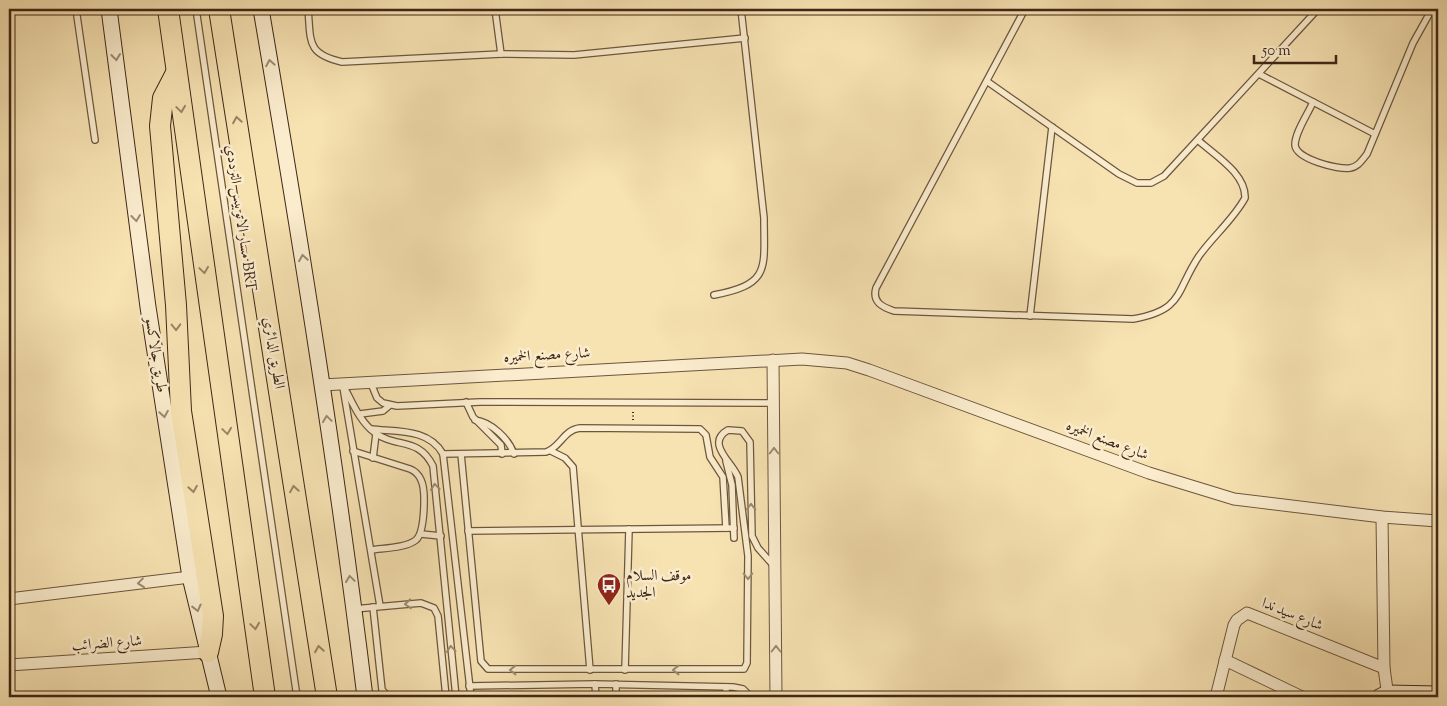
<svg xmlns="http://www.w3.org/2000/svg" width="1447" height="706" viewBox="0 0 1447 706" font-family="'Sorts Mill Goudy',Amiri,serif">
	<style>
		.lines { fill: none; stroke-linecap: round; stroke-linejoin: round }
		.lane-casing { stroke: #6d563e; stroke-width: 8 }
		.street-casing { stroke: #6d563e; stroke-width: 13 }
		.secondary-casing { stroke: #3f2717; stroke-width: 17 }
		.highway-casing { stroke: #3f2717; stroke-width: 22 }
		.path { stroke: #3f2717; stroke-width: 2; stroke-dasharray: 1 2.5; stroke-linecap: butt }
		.lane { stroke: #faeccd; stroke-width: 5.5 }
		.street { stroke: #faeccd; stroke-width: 11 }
		.secondary { stroke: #faeccd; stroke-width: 15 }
		.highway { stroke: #f7e2b2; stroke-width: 20 }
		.oneway { stroke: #9c8a72 }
		.oneway2 { stroke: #9b8464 }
		.labels { text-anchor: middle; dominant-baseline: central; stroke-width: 5; stroke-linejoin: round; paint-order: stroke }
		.street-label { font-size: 15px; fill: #3f2717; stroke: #faeccd }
		.poi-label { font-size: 15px; fill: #3f2717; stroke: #faeccd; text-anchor: start }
	</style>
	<rect width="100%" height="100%" fill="#f7e2b2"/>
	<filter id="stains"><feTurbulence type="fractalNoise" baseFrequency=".004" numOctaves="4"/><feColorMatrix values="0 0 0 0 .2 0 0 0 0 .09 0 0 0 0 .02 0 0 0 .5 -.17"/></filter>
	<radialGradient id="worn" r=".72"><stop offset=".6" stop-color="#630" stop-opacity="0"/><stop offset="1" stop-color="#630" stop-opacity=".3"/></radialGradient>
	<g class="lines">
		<g class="lane-casing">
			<g id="lane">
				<polyline points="76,9 95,140"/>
				<polyline points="196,9 297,697"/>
				<path d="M308 9C311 41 306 54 342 62L501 54 574 55 745 38"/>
				<polyline points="495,9 501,54"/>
				<path d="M1025 9 876 288C872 302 882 307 894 311L1133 319C1184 310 1175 292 1199 256 1213 236 1233 220 1245 198 1246 174 1216 156 1199 141"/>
				<polyline points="1259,74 1375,134"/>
				<polyline points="988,82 1119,174 1137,183 1151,183 1164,176 1318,9"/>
				<path d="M1313 102C1308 114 1295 132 1295 145 1296 159 1338 170 1350 168 1358 167 1362 160 1367 154L1413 43 1432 9"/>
				<path d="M714 295C771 284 764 269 764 218L741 9"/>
				<polyline points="1030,316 1052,127"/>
				<polyline points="370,381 377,398 383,403 397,406 480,402 774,403"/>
				<path d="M342 383C351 399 359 421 374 432 396 449 418 436 433 466L456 697"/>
				<polyline points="343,387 380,606"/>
				<polyline points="466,402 473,417 501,445 502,454"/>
				<polyline points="360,414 383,411 390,405"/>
				<path d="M475 420C491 422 509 439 514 454"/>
				<path d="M371 429C396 432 429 428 443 454L471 697"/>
				<path d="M353 451 410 469C415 471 419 475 421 480 426 490 425 532 416 540 406 548 384 548 371 550"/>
				<polyline points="551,451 565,458 573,467 590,670"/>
				<path d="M443 454 546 452C561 447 563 430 580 428L700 429 706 435 710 457 723 477 726 528"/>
				<path d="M461 454 481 661 488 669H744L747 663 748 556 738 477C732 462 705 443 728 430L742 431 750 442 752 536 758 548 774 566"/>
				<polyline points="373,458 376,434"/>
				<polyline points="726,461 732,485 734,538"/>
				<polyline points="468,531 734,528"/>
				<polyline points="421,534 441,536"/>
				<polyline points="373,607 382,690 387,695 401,697"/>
				<polyline points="354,609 421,603 434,608 438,616 446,697"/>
				<polyline points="625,670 629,529"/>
				<polyline points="595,684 596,697"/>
				<polyline points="469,686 595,684 733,687 743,689 751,697"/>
				<polyline points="616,697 616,684"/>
				<polyline points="726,697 726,687"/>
			</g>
		</g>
		<g class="street-casing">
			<g id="street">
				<polyline points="773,360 776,697"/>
				<polyline points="322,385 802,359 847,363 869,370 1149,473 1234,499 1382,517 1438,521"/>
				<polyline points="1382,517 1384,668 1388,697"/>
				<polyline points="9,599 190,577"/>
				<polyline points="1225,660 1302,697"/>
				<polyline points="9,665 208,652"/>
				<polyline points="1216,697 1234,625 1237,620 1247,613 1384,668"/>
			</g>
		</g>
		<g class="secondary-casing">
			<g id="secondary">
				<polyline points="109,9 148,307 190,577 219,697"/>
				<path d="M261 9C300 238 337 467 365 697"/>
				<polyline points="1379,697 1387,693 1438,694"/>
			</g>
		</g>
		<g class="highway-casing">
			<g id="highway">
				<polyline points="168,9 265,697"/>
				<polyline points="219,9 327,697"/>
				<polyline points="176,73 163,98 160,126 176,305 181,411 213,616 212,634 208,652"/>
			</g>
		</g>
		<polyline class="path" points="633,420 633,410"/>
		<use href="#lane" class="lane"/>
		<use href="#street" class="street"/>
		<use href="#secondary" class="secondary"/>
		<use href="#highway" class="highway"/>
	</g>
	<defs><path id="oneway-chevron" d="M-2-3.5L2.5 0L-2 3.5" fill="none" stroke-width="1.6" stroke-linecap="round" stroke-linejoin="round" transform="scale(1.25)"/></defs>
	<g class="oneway">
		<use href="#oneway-chevron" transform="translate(116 57) rotate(83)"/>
		<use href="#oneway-chevron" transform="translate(270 63) rotate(-100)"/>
		<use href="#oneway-chevron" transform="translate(136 218) rotate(83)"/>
		<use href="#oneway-chevron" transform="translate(303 258) rotate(-99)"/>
		<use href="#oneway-chevron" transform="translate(164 414) rotate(81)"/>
		<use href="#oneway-chevron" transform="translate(327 419) rotate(-98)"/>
		<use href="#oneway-chevron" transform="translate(774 451) rotate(-90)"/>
		<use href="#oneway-chevron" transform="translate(435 487) rotate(-96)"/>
		<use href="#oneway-chevron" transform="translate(751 507) rotate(-90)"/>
		<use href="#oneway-chevron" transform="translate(748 576) rotate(90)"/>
		<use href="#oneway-chevron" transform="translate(350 579) rotate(-98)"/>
		<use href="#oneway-chevron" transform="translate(141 583) rotate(173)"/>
		<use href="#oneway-chevron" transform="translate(408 604) rotate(175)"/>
		<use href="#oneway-chevron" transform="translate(197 608) rotate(76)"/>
		<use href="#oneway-chevron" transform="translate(451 649) rotate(-95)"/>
		<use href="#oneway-chevron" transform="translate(776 649) rotate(-90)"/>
		<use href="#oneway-chevron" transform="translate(513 670) rotate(-180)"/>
		<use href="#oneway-chevron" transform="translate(676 670) rotate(-180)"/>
	</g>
	<g class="oneway2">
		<use href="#oneway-chevron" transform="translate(181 109) rotate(82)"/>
		<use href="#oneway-chevron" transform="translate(237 120) rotate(-99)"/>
		<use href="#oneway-chevron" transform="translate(204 270) rotate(82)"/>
		<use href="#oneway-chevron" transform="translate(176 327) rotate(89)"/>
		<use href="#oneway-chevron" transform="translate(227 431) rotate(82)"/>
		<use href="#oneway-chevron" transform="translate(193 489) rotate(81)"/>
		<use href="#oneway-chevron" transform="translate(294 489) rotate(-99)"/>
		<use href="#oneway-chevron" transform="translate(255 626) rotate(82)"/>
		<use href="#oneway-chevron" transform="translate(319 649) rotate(-99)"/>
	</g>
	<defs>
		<g id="bus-pin" transform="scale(1.25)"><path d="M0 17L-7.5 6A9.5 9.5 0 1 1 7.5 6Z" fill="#8f2418" stroke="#faeccd"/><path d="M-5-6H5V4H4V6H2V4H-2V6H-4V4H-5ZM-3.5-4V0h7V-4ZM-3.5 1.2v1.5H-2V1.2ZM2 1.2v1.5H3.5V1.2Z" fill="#fff"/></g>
	</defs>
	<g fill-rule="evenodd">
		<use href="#bus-pin" x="609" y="585"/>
	</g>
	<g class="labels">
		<g class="street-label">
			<text transform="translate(240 218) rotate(82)">مسار الاتوبيس الترددي BRT</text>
			<text transform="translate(273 353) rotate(81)">الطريق الدائري</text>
			<text transform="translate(155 355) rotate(81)">طريق جالاكسو</text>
			<text transform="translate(547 356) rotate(-3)">شارع مصنع الخميره</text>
			<text transform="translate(1107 441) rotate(21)">شارع مصنع الخميره</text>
			<text transform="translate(1292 615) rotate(22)">شارع سيد ندا</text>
			<text transform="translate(107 644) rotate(-4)">شارع الضرائب</text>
		</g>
		<g class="poi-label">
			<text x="626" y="576">موقف السلام<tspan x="626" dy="17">الجديد</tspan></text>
		</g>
	</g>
	<rect width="1447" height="706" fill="none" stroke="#f7e2b2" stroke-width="30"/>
	<rect x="10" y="10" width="1427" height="686" fill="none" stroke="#3f2717" stroke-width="2.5"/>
	<rect x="15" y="15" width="1417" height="676" fill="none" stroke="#3f2717"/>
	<path d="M1254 55v8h82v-8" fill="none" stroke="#3f2717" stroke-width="2.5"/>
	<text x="1262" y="55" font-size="15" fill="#3f2717" stroke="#faeccd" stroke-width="4" paint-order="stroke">50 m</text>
	<rect width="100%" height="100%" filter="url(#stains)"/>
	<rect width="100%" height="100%" fill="url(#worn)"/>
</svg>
